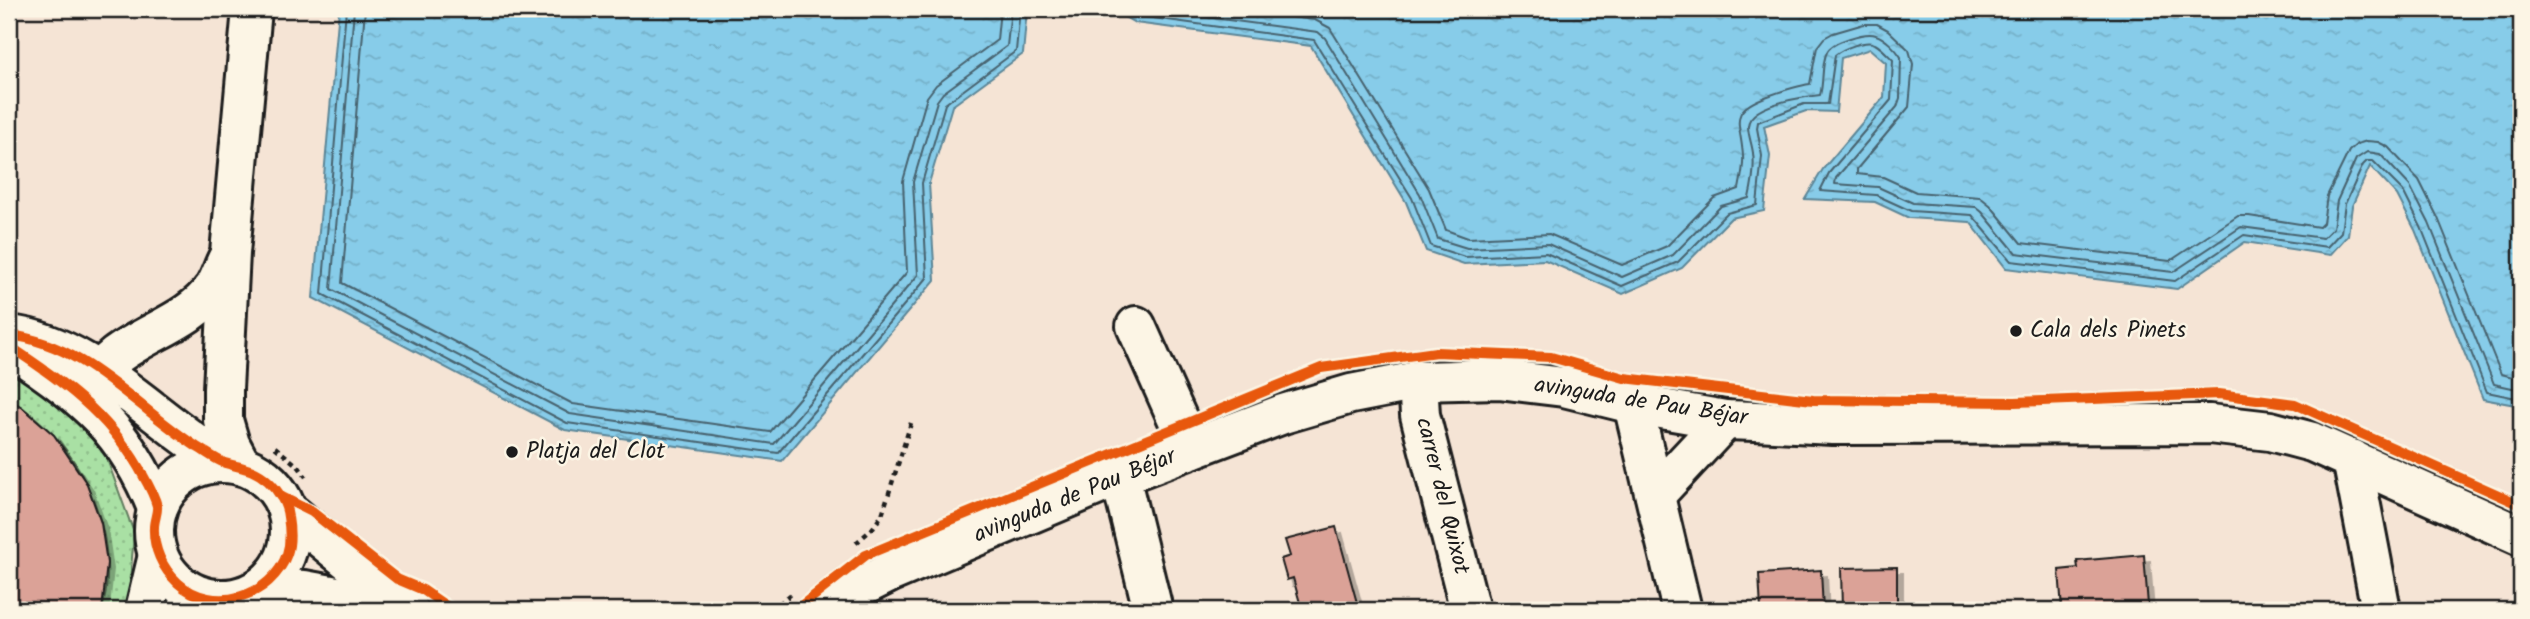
<svg xmlns="http://www.w3.org/2000/svg" width="2530" height="619" viewBox="0 0 2530 619" font-family="Kalam,sans-serif">
	<style>
		.park { fill: url(#park-dots); stroke: #627e60; stroke-width: 2 }
		.water { fill: url(#water-ripples); stroke: #5c8697; stroke-width: 2 }
		.lines { fill: none; stroke-linecap: round; stroke-linejoin: round }
		.shore { stroke: #47626e; stroke-width: 2 }
		.building { fill: #dba297; stroke: #1c1c1c; stroke-width: 2; filter: url(#shadow) }
		.minor-casing { stroke: #1c1c1c; stroke-width: 44 }
		.path { stroke: #1c1c1c; stroke-width: 4.5; stroke-dasharray: 5 5; stroke-linecap: butt }
		.minor { stroke: #fcf5e5; stroke-width: 38 }
		.cycleway-casing { stroke: #fcf5e5; stroke-width: 15 }
		.cycleway { stroke: #e8590c; stroke-width: 10 }
		.poi-dot { fill: #1c1c1c; stroke: #fcf5e5; stroke-width: 2.5 }
		.labels { text-anchor: middle; dominant-baseline: central; stroke-width: 5; stroke-linejoin: round; paint-order: stroke }
		.poi-label { font-size: 23px; fill: #1c1c1c; stroke: #fcf5e5; text-anchor: start }
		.street-label { font-size: 23px; fill: #1c1c1c; stroke: #fcf5e5 }
	</style>
	<defs>
		<pattern id="park-dots" width="8" height="8" patternUnits="userSpaceOnUse" patternTransform="scale(1.75)"><rect width="8" height="8" fill="#a9e0a4"/><path d="M2 2h.1M6 6h.1" fill="none" stroke="#91c08d" stroke-width="1.8" stroke-linecap="round"/></pattern>
		<pattern id="water-ripples" width="26" height="14" patternUnits="userSpaceOnUse" patternTransform="scale(1.75)"><rect width="26" height="14" fill="#87cce9"/><path d="M2 4q2-2 4 0t4 0M15 11q2-2 4 0t4 0" fill="none" stroke="#74afc7"/></pattern>
		<filter id="shadow"><feDropShadow dx="6" dy="6" stdDeviation="0" flood-color="#0004"/></filter>
	</defs>
	<rect width="100%" height="100%" fill="#f5e4d5"/>
	<filter id="ink" filterUnits="userSpaceOnUse"><feTurbulence type="fractalNoise" baseFrequency=".0143" numOctaves="2"/><feDisplacementMap in="SourceGraphic" scale="14" xChannelSelector="R" yChannelSelector="G"/><feConvolveMatrix kernelMatrix="1 2 1 2 8 2 1 2 1" color-interpolation-filters="sRGB"/></filter>
	<g filter="url(#ink)">
		<path class="park" d="M9 366 32 377 104 451 134 533 129 595 124 610H102C123 532 78 438 9 399Z"/>
		<g class="water">
			<polygon points="339,9 1027,9 1023,54 952,106 929,183 935,280 782,461 565,430 313,298"/>
			<polygon points="1111,9 2521,9 2521,406 2483,399 2415,230 2397,195 2370,166 2352,206 2348,235 2330,255 2245,242 2177,289 2006,268 1970,222 1909,218 1875,202 1805,199 1823,169 1884,97 1886,63 1870,49 1841,58 1836,112 1806,111 1764,126 1770,156 1764,211 1731,218 1682,268 1623,294 1545,260 1464,264 1426,251 1406,202 1311,46 1135,23"/>
		</g>
		<g class="lines">
			<g class="shore">
				<polyline points="346,9 322,294 567,423 778,453 927,278 922,183 945,104 1016,51 1020,9"/>
				<polyline points="354,9 331,289 570,414 774,444 918,275 913,182 937,101 943,93 1007,46 1011,9"/>
				<polyline points="365,9 342,283 573,404 770,432 907,272 903,181 927,97 936,85 997,40 1000,9"/>
				<path d="M1125 9 1138 16 1314 40 1412 198 1431 246 1465 257 1546 253 1622 286 1678 262 1727 213 1757 205 1762 156 1757 128 1758 122 1804 104H1828L1835 55C1842 49 1866 39 1875 44 1881 47 1888 55 1893 60L1891 100 1829 173 1820 191 1876 195 1911 211 1972 215 2011 261 2175 281 2244 235 2327 247 2341 232 2345 204 2363 165 2367 161H2373L2403 191 2421 227 2487 392 2521 399"/>
				<path d="M1146 9 1318 32 1325 38 1420 194 1438 239 1467 248 1548 244 1622 277 1673 255 1721 206 1749 198C1752 185 1755 167 1753 153 1752 144 1748 135 1748 126 1749 104 1804 97 1820 95 1824 82 1821 64 1827 52 1831 42 1866 31 1876 35 1885 38 1896 49 1901 57L1900 98 1897 107 1836 178 1835 184 1878 187 1913 203 1976 207 1982 212 2016 253 2173 272 2241 227 2323 238 2333 228 2337 201 2356 159 2367 152 2380 154 2410 186 2429 223 2494 384 2521 390"/>
				<path d="M1227 9 1315 20 1330 28 1429 189 1446 230 1468 238 1549 234 1622 265 1667 246 1714 198 1739 189C1741 179 1744 166 1743 156 1741 122 1726 111 1768 96 1782 91 1796 86 1810 84L1817 47 1824 38 1833 33 1864 24H1877L1888 30 1909 50 1913 64 1909 107 1857 169V174L1883 177 1916 192 1980 197 1990 205 2021 243 2170 261 2238 216H2249L2319 227 2323 223 2327 196 2349 151 2357 144 2367 141 2378 142 2388 147 2419 180 2438 218 2501 374 2521 379"/>
			</g>
		</g>
		<g class="building">
			<polygon points="9,399 22,407 54,435 87,484 101,523 107,563 102,610 9,610"/>
			<polygon points="1336,527 1359,610 1302,610 1293,578 1287,580 1281,559 1290,556 1285,540"/>
			<polygon points="2144,555 2148,605 2062,610 2059,570 2078,568 2077,561"/>
			<polygon points="1897,567 1897,610 1842,610 1841,568"/>
			<polygon points="1821,570 1823,610 1761,610 1759,574"/>
		</g>
		<g class="lines">
			<g class="minor-casing">
				<g id="minor">
					<polyline points="1136,326 1191,449"/>
					<path d="M9 335C91 344 155 422 224 462"/>
					<path d="M16 351C85 396 126 431 157 508"/>
					<polyline points="1418,381 1420,415 1470,610"/>
					<path d="M85 393C113 335 181 334 214 288 220 279 223 267 228 258"/>
					<polyline points="1633,404 1682,610"/>
					<polyline points="2352,459 2381,610"/>
					<circle cx="222" cy="531" r="68"/>
					<polyline points="241,465 230,444 223,420 223,389 230,253 252,9"/>
					<polyline points="1120,476 1153,610"/>
					<polyline points="1655,495 1725,420"/>
					<polyline points="288,511 409,610"/>
					<polyline points="261,588 304,590 401,608"/>
					<polyline points="145,610 158,555"/>
					<polyline points="827,610 857,589 889,573 1120,476 1283,414 1351,394 1418,381 1499,379 1564,387 1633,404 1725,420 1755,421 1833,425 2209,424 2270,431 2312,442 2521,536"/>
				</g>
			</g>
			<g class="path">
				<polyline points="275,447 299,467 306,477"/>
				<polyline points="856,543 872,529 882,515 911,423"/>
				<polyline points="771,610 794,592"/>
			</g>
			<use href="#minor" class="minor"/>
			<g class="cycleway-casing">
				<g id="cycleway">
					<path d="M9 335C86 344 136 408 197 447 206 452 216 460 225 463 242 468 253 468 268 481 278 490 287 504 288 517 290 529 291 542 287 554 272 597 213 615 178 583 162 568 153 548 154 527 154 520 158 512 157 506 154 493 145 479 139 468 107 413 61 380 9 346"/>
					<polyline points="280,496 312,512 397,579 423,590 452,610"/>
					<polyline points="796,610 866,555 1321,368 1436,352 1551,357 1624,378 1813,400 2015,402 2219,394 2295,404 2521,505"/>
				</g>
			</g>
			<use href="#cycleway" class="cycleway"/>
		</g>
	</g>
	<g class="poi-dot">
		<circle cx="2016" cy="331" r="7"/>
		<circle cx="512" cy="452" r="7"/>
	</g>
	<g class="labels">
		<g class="poi-label">
			<text x="2030" y="331">Cala dels Pinets</text>
			<text x="526" y="452">Platja del Clot</text>
		</g>
		<g class="street-label">
			<text transform="translate(1641 402) rotate(9)">avinguda de Pau Béjar</text>
			<text transform="translate(1075 496) rotate(-22)">avinguda de Pau Béjar</text>
			<text transform="translate(1442 496) rotate(76)">carrer del Quixot</text>
		</g>
	</g>
	<rect width="2530" height="619" fill="none" stroke="#fcf5e5" stroke-width="35"/>
	<rect x="18" y="18" width="2495" height="584" fill="none" stroke="#1c1c1c" stroke-width="2.5" filter="url(#ink)"/>
</svg>
